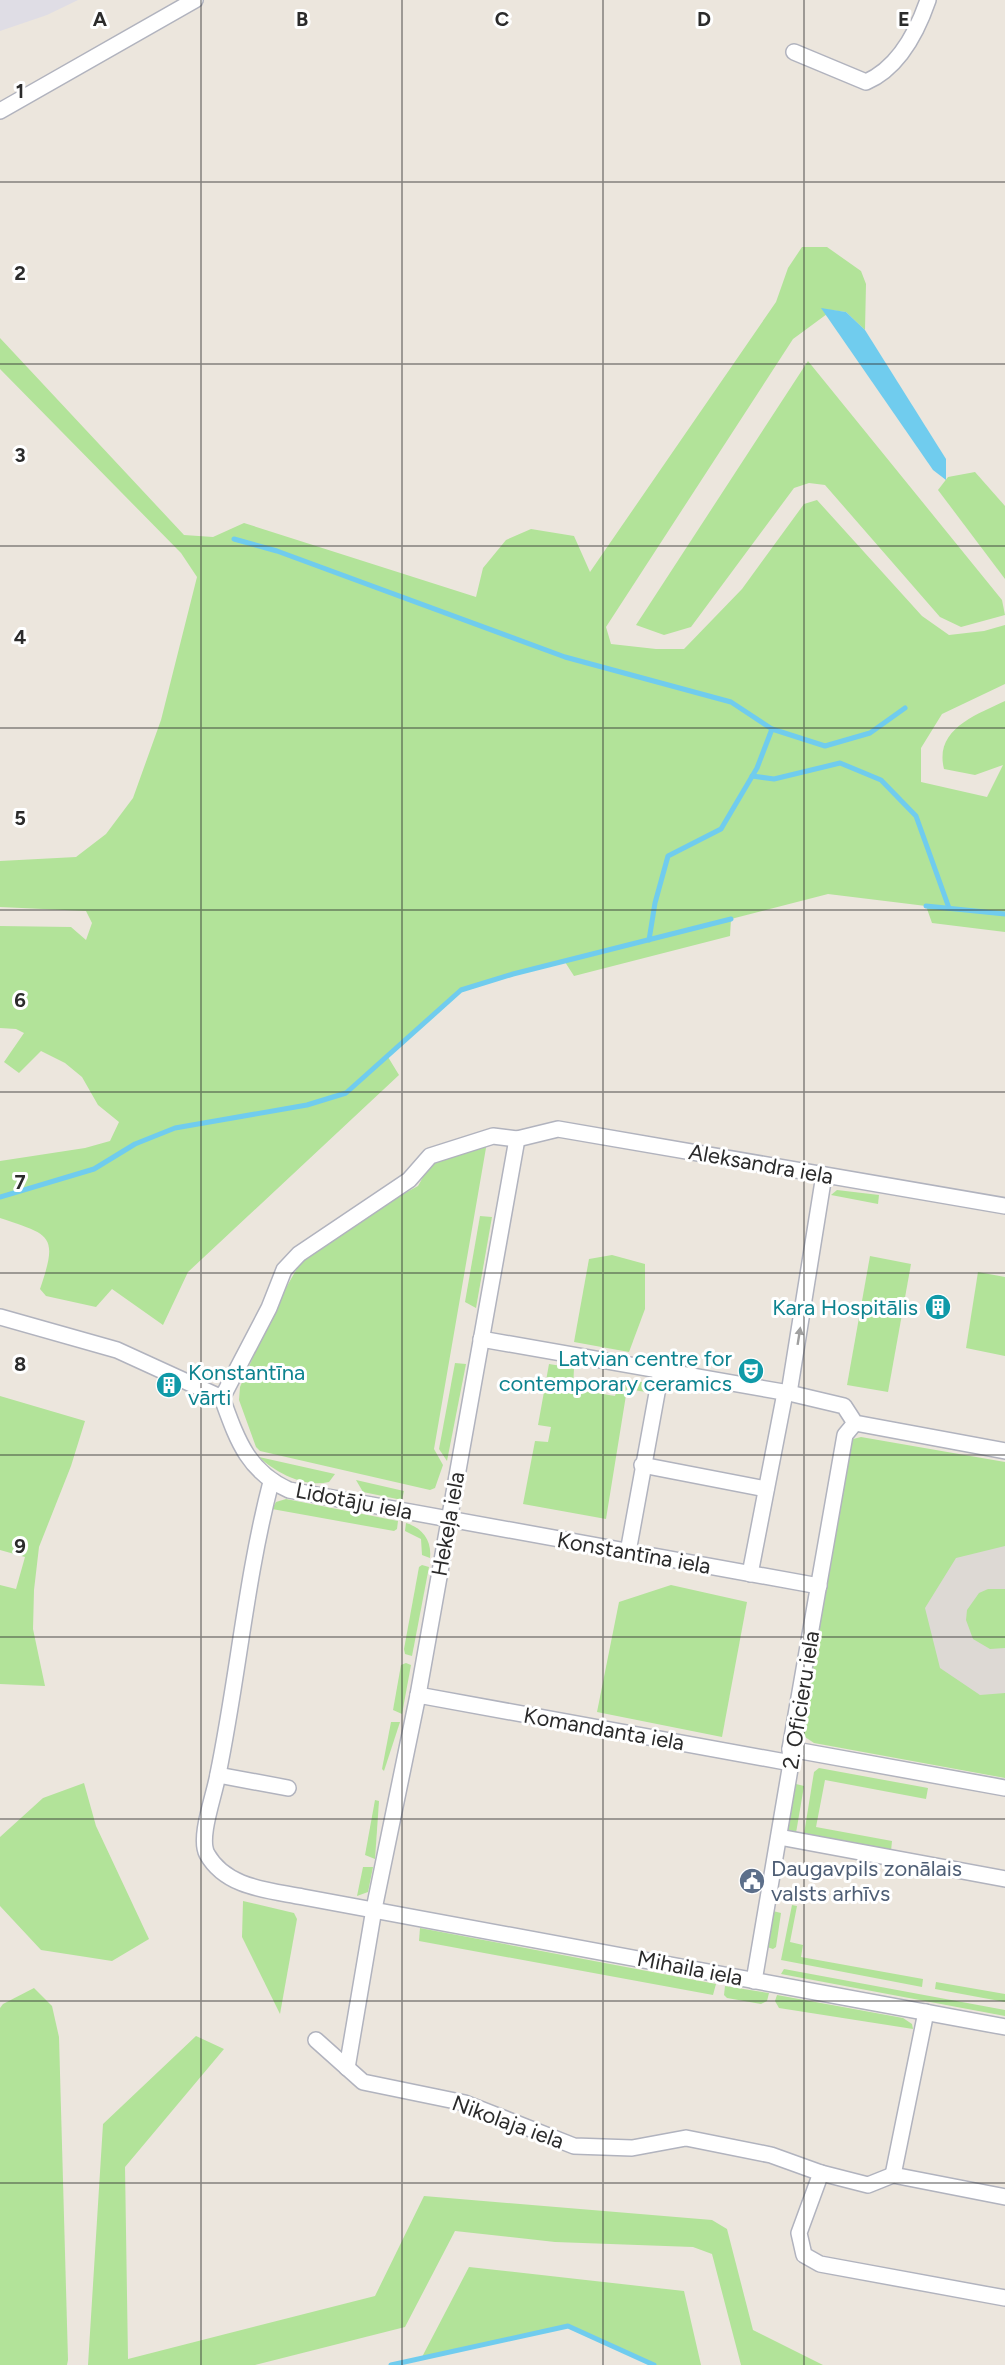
<svg xmlns="http://www.w3.org/2000/svg" width="1005" height="2365" viewBox="0 0 1005 2365" font-family="Figtree,sans-serif">
	<style>
		.industrial { fill: #dfdde5 }
		.green { fill: #b2e399 }
		.plaza { fill: #ddd9d4 }
		.water { fill: #70ccee }
		.lines { fill: none; stroke-linecap: round; stroke-linejoin: round }
		.stream { stroke: #70ccee; stroke-width: 5 }
		.minor-casing { stroke: #b1b3be; stroke-width: 18 }
		.minor { stroke: #fff; stroke-width: 15 }
		.oneway { fill: #a0a0a0 }
		.grid { fill: none; stroke: #2b2b2b; stroke-width: 1.5; stroke-opacity: 0.55 }
		.labels { text-anchor: middle; dominant-baseline: central; stroke-width: 6; stroke-linejoin: round; paint-order: stroke }
		.street-label { font-size: 22px; fill: #2b2b2b; stroke: #fff }
		.culture-label { font-size: 22px; fill: #0d838f; stroke: #fff; text-anchor: end }
		.service-label { font-size: 22px; fill: #4e5e75; stroke: #fff; text-anchor: start }
		.grid-label { font-size: 20px; text-anchor: middle; font-weight: bold; fill: #2b2b2b; stroke: #fff; stroke-width: 6; stroke-linejoin: round; paint-order: stroke }
	</style>
	<rect width="100%" height="100%" fill="#ece6dd"/>
	<polygon class="industrial" points="0,0 78,0 47,15 0,31"/>
	<g class="green">
		<path d="M802 247H827L861 271 866 284 865 330 846 312 822 309 827 314 793 339 606 627 611 644 656 649H684L742 589 804 504 817 500 922 616 949 635 984 631 1005 625V684L942 714 921 748V782L987 797 1003 765 975 775 944 769C934 729 976 715 1005 701V932L932 923 926 906 828 894 731 919 730 936 574 976 565 962 461 990 388 1057 399 1075 188 1272 163 1325 112 1289 96 1307 46 1296 40 1289C59 1234 50 1235 0 1218V1161L85 1148 110 1141 119 1122 98 1105 82 1077 65 1063 41 1051 19 1073 4 1062 24 1033 16 1029 0 1028V926L71 927 86 940 92 923 86 911 0 907V861L76 857 106 834 133 798 161 720 197 577 181 553 0 369V338L184 535 213 537 244 523 476 597 483 568 506 540 531 529 574 536 590 572 776 302 788 268Z"/>
		<polygon points="808,361 1002,600 1005,615 961,627 940,617 825,485 809,483 794,488 691,627 664,635 636,625"/>
		<polygon points="975,472 1005,506 1005,579 938,490 948,477"/>
		<polygon points="487,1142 434,1449 443,1465 435,1488 430,1490 260,1451 256,1447 239,1400 240,1387 273,1311 300,1263 335,1231 418,1186 431,1163"/>
		<polygon points="837,1190 879,1195 878,1204 831,1195"/>
		<polygon points="480,1216 492,1217 476,1308 465,1302"/>
		<polygon points="612,1255 645,1264 645,1309 629,1352 574,1342 589,1259"/>
		<polygon points="870,1256 911,1264 888,1392 847,1385"/>
		<polygon points="978,1272 1005,1277 1005,1356 966,1348"/>
		<polygon points="455,1363 466,1364 447,1461 439,1449"/>
		<polygon points="549,1364 574,1368 573,1389 615,1396 621,1378 647,1383 646,1392 627,1389 606,1519 523,1504 535,1441 548,1442 551,1427 538,1425"/>
		<polygon points="0,1396 85,1421 71,1466 39,1547 34,1590 33,1629 45,1686 0,1684 0,1585 16,1589 25,1557 0,1550"/>
		<polygon points="861,1437 1005,1462 1005,1778 814,1743 805,1737 802,1726 848,1444 853,1439"/>
		<path d="M259 1457 335 1474 329 1482C305 1488 276 1473 259 1457Z"/>
		<polygon points="356,1480 404,1491 402,1500 363,1492"/>
		<polygon points="286,1499 398,1521 397,1529 394,1531 272,1509 276,1502"/>
		<path d="M406 1523C423 1528 432 1541 430 1558L422 1555 421 1539 405 1531Z"/>
		<polygon points="422,1565 429,1567 412,1656 405,1654 404,1649 419,1567"/>
		<polygon points="671,1585 747,1602 722,1737 597,1712 619,1602"/>
		<polygon points="406,1663 411,1665 402,1714 393,1710 401,1665"/>
		<polygon points="391,1722 400,1722 384,1771 382,1769"/>
		<polygon points="819,1768 928,1788 926,1799 825,1780 816,1827 892,1841 891,1851 804,1834 814,1772"/>
		<polygon points="84,1783 96,1826 149,1939 112,1961 41,1950 0,1906 0,1837 43,1798"/>
		<polygon points="796,1784 804,1786 796,1833 788,1831"/>
		<polygon points="375,1800 379,1801 375,1859 365,1855"/>
		<polygon points="363,1867 373,1867 368,1892 357,1896"/>
		<polygon points="243,1901 294,1913 297,1919 280,2014 242,1937"/>
		<polygon points="792,1905 797,1906 790,1942 803,1945 801,1957 923,1979 922,1987 781,1960"/>
		<polygon points="773,1911 781,1913 776,1947 773,1949 767,1947"/>
		<polygon points="420,1928 716,1984 713,1995 419,1941"/>
		<polygon points="784,1969 1005,2010 1005,2016 781,1974"/>
		<polygon points="936,1982 1005,1994 1005,2002 935,1989"/>
		<polygon points="725,1986 769,1993 767,2001 761,2004 727,1998 724,1995"/>
		<polygon points="34,1988 52,2006 59,2037 68,2360 67,2365 0,2365 0,2008 3,2004"/>
		<polygon points="777,1995 903,2018 912,2024 913,2029 779,2008 775,2001"/>
		<polygon points="196,2036 224,2049 125,2167 128,2359 375,2296 424,2196 712,2220 727,2229 753,2330 823,2365 741,2365 712,2254 693,2247 555,2242 455,2231 405,2327 255,2365 88,2365 103,2124"/>
		<polygon points="469,2267 684,2291 701,2365 654,2365 568,2326 422,2357"/>
	</g>
	<polygon class="plaza" points="1005,1546 1005,1589 988,1589 979,1593 967,1610 966,1620 973,1639 990,1649 1005,1648 1005,1693 980,1695 940,1668 925,1608 956,1558"/>
	<polygon class="water" points="821,308 846,312 865,330 946,459 946,480 933,470"/>
	<g class="lines">
		<g class="stream">
			<polyline points="234,539 277,551 565,657 731,702 772,729 825,746 870,733 905,708"/>
			<polyline points="752,776 774,779 840,763 881,780 916,816 949,908"/>
			<polyline points="926,906 1005,914"/>
			<polyline points="649,940 655,903 668,856 721,829 757,768 772,729"/>
			<polyline points="0,1197 94,1169 135,1144 175,1128 307,1105 346,1093 461,990 513,974 731,919"/>
			<polyline points="391,2365 568,2326 654,2365"/>
		</g>
		<g class="minor-casing">
			<g id="minor">
				<path d="M794 52 866 82C898 68 917 32 928 0"/>
				<polyline points="0,111 195,0"/>
				<path d="M0 1317 117 1350 222 1398C237 1439 247 1471 289 1490L819 1586"/>
				<polyline points="481,1339 789,1393 844,1406 855,1423 1005,1451"/>
				<polyline points="789,1393 824,1175"/>
				<polyline points="222,1398 269,1308 284,1270 299,1254 409,1180 430,1156 493,1136 517,1139 558,1129 1005,1206"/>
				<polyline points="642,1465 766,1489"/>
				<path d="M271 1482C246 1578 238 1677 218 1774 215 1794 198 1837 207 1854 226 1888 268 1890 303 1897L1005 2027"/>
				<polyline points="628,1552 661,1371"/>
				<polyline points="750,1574 785,1393"/>
				<polyline points="418,1695 791,1763"/>
				<polyline points="790,1749 1005,1788"/>
				<polyline points="218,1775 288,1788"/>
				<polyline points="779,1837 1005,1879"/>
				<polyline points="754,1981 791,1763 790,1749 845,1435 855,1423"/>
				<polyline points="316,2040 363,2082 465,2103 574,2146 632,2148 686,2138 771,2155 821,2173 868,2185 893,2175 1005,2197"/>
				<polyline points="347,2068 374,1909 418,1695 517,1139"/>
				<polyline points="821,2173 799,2233 804,2255 820,2264 1005,2298"/>
				<polyline points="893,2175 926,2012"/>
			</g>
		</g>
		<use href="#minor" class="minor"/>
	</g>
	<defs><path id="oneway-solid" d="M-6-.8H1V-3.2L6.5 0L1 3.2V.8H-6Z" transform="scale(1.5)"/></defs>
	<use class="oneway" href="#oneway-solid" transform="translate(799 1336) rotate(-81)"/>
	<path class="grid" d="M201 0V2365M402 0V2365M603 0V2365M804 0V2365M0 182H1005M0 364H1005M0 546H1005M0 728H1005M0 910H1005M0 1092H1005M0 1273H1005M0 1455H1005M0 1637H1005M0 1819H1005M0 2001H1005M0 2183H1005"/>
	<defs>
		<g id="building-disc" transform="scale(1.35)"><circle r="9.5" fill="#0f9aa8" stroke="#fff"/><path d="M-4-6H4V6H1V3H-1V6H-4ZM-2.5-4.3h1.7v1.8h-1.7ZM.8-4.3h1.7v1.8H.8ZM-2.5-1h1.7V.8h-1.7ZM.8-1h1.7V.8H.8Z" fill="#fff"/></g>
		<g id="theatre-disc" transform="scale(1.35)"><circle r="9.5" fill="#0f9aa8" stroke="#fff"/><path d="M-5-5.5Q0-4 5-5.5V0Q5 5 0 6Q-5 5-5 0ZM-3.3-2.5H-1v1.5H-3.3ZM1-2.5H3.3v1.5H1ZM-2.8 1Q0 5.5 2.8 1Z" fill="#fff"/></g>
		<g id="civic-disc" transform="scale(1.35)"><circle r="9.5" fill="#5c6f8a" stroke="#fff"/><path d="M-.6-6.5H3V-4.5H.6V-3L4-1V1h2V6H-6V1h2V-1L-.6-3ZM-1.2 2.5V6h2.4V2.5Z" fill="#fff"/></g>
	</defs>
	<g fill-rule="evenodd">
		<use href="#building-disc" x="938" y="1307"/>
		<use href="#theatre-disc" x="751" y="1371"/>
		<use href="#building-disc" x="169" y="1385"/>
		<use href="#civic-disc" x="752" y="1881"/>
	</g>
	<g class="labels">
		<g class="street-label">
			<text transform="translate(761 1164) rotate(10)">Aleksandra iela</text>
			<text transform="translate(354 1501) rotate(11)">Lidotāju iela</text>
			<text transform="translate(448 1524) rotate(-80)">Hekeļa iela</text>
			<text transform="translate(634 1553) rotate(10)">Konstantīna iela</text>
			<text transform="translate(801 1700) rotate(-81)">2. Oficieru iela</text>
			<text transform="translate(604 1729) rotate(10)">Komandanta iela</text>
			<text transform="translate(690 1968) rotate(11)">Mihaila iela</text>
			<text transform="translate(508 2122) rotate(20)">Nikolaja iela</text>
		</g>
		<g class="culture-label">
			<text x="918" y="1307">Kara Hospitālis</text>
			<text x="732" y="1358">Latvian centre for<tspan x="732" dy="25">contemporary ceramics</tspan></text>
			<text x="188" y="1372" text-anchor="start">Konstantīna<tspan x="188" dy="25">vārti</tspan></text>
		</g>
		<g class="service-label">
			<text x="771" y="1868">Daugavpils zonālais<tspan x="771" dy="25">valsts arhīvs</tspan></text>
		</g>
	</g>
	<g class="grid-label">
		<text x="100" y="26">A</text>
		<text x="302" y="26">B</text>
		<text x="502" y="26">C</text>
		<text x="704" y="26">D</text>
		<text x="904" y="26">E</text>
		<text x="20" y="98">1</text>
		<text x="20" y="280">2</text>
		<text x="20" y="462">3</text>
		<text x="20" y="644">4</text>
		<text x="20" y="825">5</text>
		<text x="20" y="1007">6</text>
		<text x="20" y="1189">7</text>
		<text x="20" y="1371">8</text>
		<text x="20" y="1553">9</text>
	</g>
</svg>
